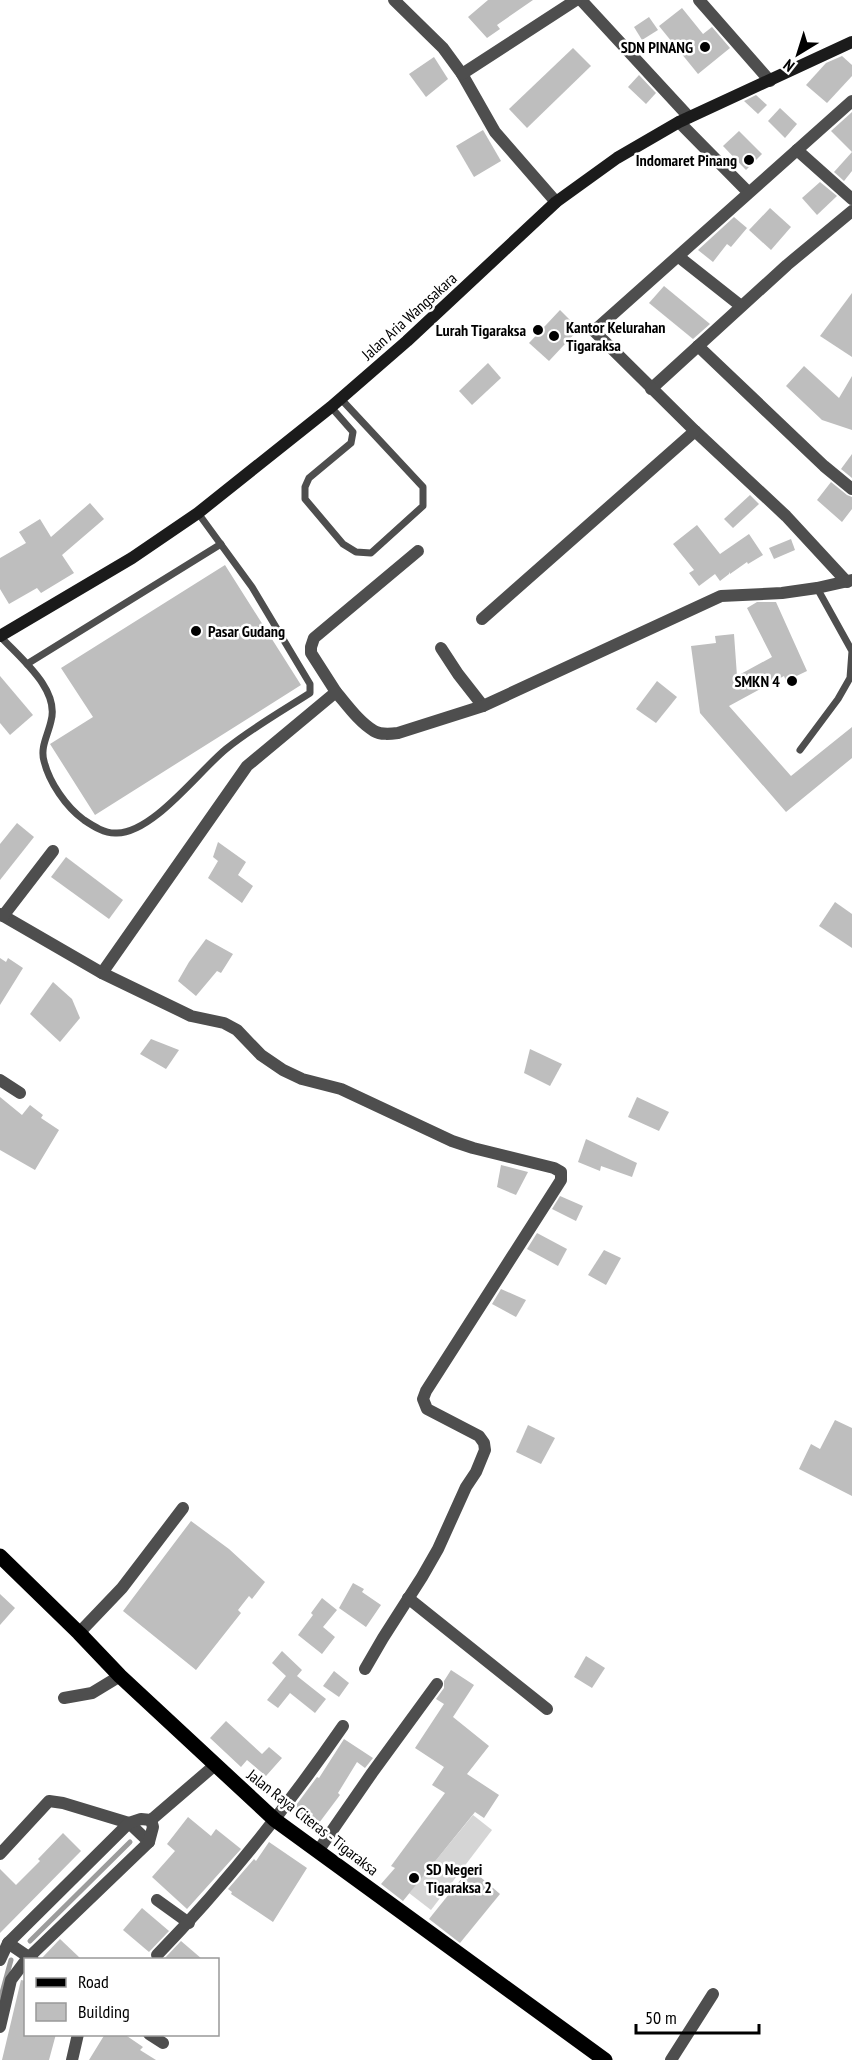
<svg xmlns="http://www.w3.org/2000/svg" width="852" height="2060" viewBox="0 0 852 2060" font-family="'PT Sans Narrow',sans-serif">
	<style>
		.green { fill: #d5d5d5 }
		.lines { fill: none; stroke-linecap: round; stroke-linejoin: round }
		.stream { stroke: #9c9c9c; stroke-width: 5 }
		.building { fill: #bebebe }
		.lane { stroke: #4e4e4e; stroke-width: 7 }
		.street { stroke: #4e4e4e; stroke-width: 12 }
		.secondary { stroke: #1b1b1b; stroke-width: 12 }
		.primary { stroke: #000; stroke-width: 15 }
		.poi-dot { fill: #000; stroke: #fff; stroke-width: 2 }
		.labels { text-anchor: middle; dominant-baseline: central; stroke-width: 5; stroke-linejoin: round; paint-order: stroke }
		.poi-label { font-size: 16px; font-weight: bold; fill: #000; stroke: #fff; text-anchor: end }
		.street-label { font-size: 16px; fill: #000; stroke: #fff }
	</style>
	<rect width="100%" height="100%" fill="#fff"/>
	<polygon class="green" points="473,1815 492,1830 431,1910 409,1893"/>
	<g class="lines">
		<g class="stream">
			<polyline points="30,1941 130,1842"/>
			<polyline points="0,2000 11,1960"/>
		</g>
	</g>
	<g class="building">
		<polygon points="488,0 533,0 497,25 500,29 487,38 468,17"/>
		<polygon points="682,8 703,34 712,27 730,48 698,74 659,26"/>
		<polygon points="649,17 658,30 642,40 634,27"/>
		<polygon points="573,48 591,66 527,128 509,109"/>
		<polygon points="842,56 852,65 852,76 827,103 806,85 826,63"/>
		<polygon points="434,57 448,79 426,97 409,74"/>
		<polygon points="639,75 656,93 646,104 628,87"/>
		<polygon points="756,95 767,105 758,114 744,101"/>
		<polygon points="780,108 797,124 785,138 768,121"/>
		<polygon points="852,112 852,152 831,131"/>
		<polygon points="483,130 501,161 474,177 456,146"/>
		<polygon points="739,131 762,154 746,170 723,146"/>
		<polygon points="852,152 852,171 844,181 834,172"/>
		<polygon points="820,182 837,196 817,215 802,198"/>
		<polygon points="770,208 791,227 771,250 749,230"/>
		<polygon points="734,217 747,228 731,247 727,244 713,262 698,250"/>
		<polygon points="664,286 710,324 693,339 649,303"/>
		<polygon points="852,293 852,357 820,336"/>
		<polygon points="560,310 579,329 549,361 529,343"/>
		<polygon points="488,363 501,378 472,405 459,391"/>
		<polygon points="804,366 839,398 852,376 852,430 822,420 786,386"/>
		<polygon points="852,454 852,478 841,469"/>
		<polygon points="831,482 847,495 852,497 852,509 842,522 817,500"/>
		<polygon points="750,495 759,504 733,528 724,519"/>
		<polygon points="90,503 104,519 62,555 74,573 41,593 37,588 9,604 0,589 0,558 26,543 19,532 40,519 51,537"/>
		<polygon points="697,525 720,554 749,534 763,555 748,564 747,562 730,574 729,572 729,574 720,581 715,574 699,586 689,573 694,570 673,544"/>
		<polygon points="791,539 795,550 774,559 769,548"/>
		<polygon points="225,565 301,685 95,815 50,744 93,717 61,668"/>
		<polygon points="757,602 776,602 807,671 786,681 784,676 729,706 791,776 852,727 852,758 786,812 700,713 691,646 716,643 715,636 734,634 737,676 772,657 747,608"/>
		<polygon points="0,676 33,715 10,735 0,723"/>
		<polygon points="657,681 677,697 656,723 636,709"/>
		<polygon points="17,823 34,837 0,880 0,844"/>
		<polygon points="218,842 246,862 238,875 253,886 242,903 208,878 218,861 213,857"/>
		<polygon points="66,857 123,900 109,919 51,877"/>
		<polygon points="835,902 852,914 852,948 819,926"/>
		<polygon points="206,939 233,954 221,973 217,971 196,996 178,981 189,962"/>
		<polygon points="0,958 6,962 8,958 23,968 0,1005"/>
		<polygon points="53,982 72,999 80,1018 60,1042 30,1014"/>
		<polygon points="151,1039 179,1050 166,1069 140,1054"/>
		<polygon points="530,1049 562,1064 550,1086 524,1073"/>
		<polygon points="0,1097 22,1115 30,1105 43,1115 41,1118 59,1130 35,1170 0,1150"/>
		<polygon points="637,1097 669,1112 659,1131 628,1117"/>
		<polygon points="586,1139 637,1163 632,1177 601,1166 600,1171 578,1162"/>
		<polygon points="501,1165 528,1172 516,1195 497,1187"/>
		<polygon points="560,1196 583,1206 576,1221 552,1209"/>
		<polygon points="537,1233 567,1249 558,1266 527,1249"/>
		<polygon points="604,1250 621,1258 606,1285 588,1275"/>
		<polygon points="501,1289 526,1300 516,1317 492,1304"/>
		<polygon points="835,1420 852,1428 852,1496 799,1469 811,1444 820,1449"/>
		<polygon points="528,1425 555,1438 541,1464 516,1452"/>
		<polygon points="191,1521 229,1549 265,1582 252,1599 249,1596 238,1610 241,1613 196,1670 123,1611"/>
		<polygon points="353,1583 364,1589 362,1592 381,1605 366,1627 339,1608"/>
		<polygon points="0,1594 15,1608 0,1625"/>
		<polygon points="322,1598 337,1610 323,1627 335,1637 322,1654 298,1635 313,1615 311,1613"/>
		<polygon points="282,1651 302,1670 297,1676 326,1699 315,1713 290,1693 278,1708 267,1700 286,1676 272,1663"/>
		<polygon points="586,1656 605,1668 592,1688 574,1677"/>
		<polygon points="451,1670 474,1685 453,1717 489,1746 467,1774 499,1795 484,1818 475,1812 403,1901 381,1884 395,1868 391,1866 445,1793 432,1785 444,1767 415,1748 444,1704 436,1699 444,1688 444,1681"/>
		<polygon points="334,1671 349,1683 339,1697 323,1686"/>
		<polygon points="226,1721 262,1754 269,1747 282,1758 266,1776 247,1760 241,1767 210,1738"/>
		<polygon points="344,1739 373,1758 365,1768 357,1762 338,1793 340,1795 316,1827 294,1808 317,1777 319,1778"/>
		<polygon points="188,1817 211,1836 216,1829 241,1849 187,1909 152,1877 175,1851 167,1844"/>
		<polygon points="63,1833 81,1851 0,1933 0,1869 16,1885 40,1861 38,1859"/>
		<polygon points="269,1842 307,1868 273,1922 231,1894 232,1892 228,1889 254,1859 256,1861"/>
		<polygon points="470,1868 500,1894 460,1943 429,1919"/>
		<polygon points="142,1908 169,1931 149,1952 123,1930"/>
		<polygon points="60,1939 81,1959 41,1959"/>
		<polygon points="181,1941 202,1959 164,1959"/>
		<polygon points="21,1980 26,1981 26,2034 56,2034 49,2060 2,2060"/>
		<polygon points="105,2034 124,2034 143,2047 140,2050 156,2060 89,2060"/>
	</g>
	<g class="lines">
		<g class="lane">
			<polyline points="331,407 353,432 351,443 309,478 305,487 305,499 343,544 356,552 371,553 423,506 423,487 341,399"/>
			<path d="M0 636C20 658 60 689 51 721 48 735 40 747 44 761 49 782 66 807 84 820 93 826 105 834 117 833 153 833 199 771 226 749 252 728 282 711 310 693V684L252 587 198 513"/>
			<polyline points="27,664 221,544"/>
			<polyline points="800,750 838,699 850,678 852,651 817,588"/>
		</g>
		<g class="street">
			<polyline points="394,0 443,48 462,74 495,132 556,202"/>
			<polyline points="581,0 689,117"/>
			<polyline points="699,0 770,81"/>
			<polyline points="462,74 576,0"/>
			<polyline points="679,122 748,192"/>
			<polyline points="797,150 852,199"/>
			<polyline points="679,257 741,306"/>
			<polyline points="698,346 824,466 852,489"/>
			<polyline points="651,389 787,265 852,211"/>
			<polyline points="847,582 786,516 695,431 594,331 852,101"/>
			<polyline points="482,619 695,431"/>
			<polyline points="441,648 458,674 483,706"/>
			<polyline points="336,692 311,653 311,647 314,638 418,551"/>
			<path d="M0 914 102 973 247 766 336 692C347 705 359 722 374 731 381 735 390 734 398 733L483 706 721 596 782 593 817 588 852 580"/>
			<polyline points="3,916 53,851"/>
			<polyline points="102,973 191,1016 224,1023 237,1030 261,1055 283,1070 302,1079 341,1089 452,1141 473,1148 554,1168 561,1172 561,1180 554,1191 426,1391 423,1399 427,1409 479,1436 484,1443 485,1450 476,1472 466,1487 438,1549 422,1577 383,1638 365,1669"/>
			<polyline points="0,1080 20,1093"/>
			<polyline points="408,1598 547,1709"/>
			<polyline points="79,1633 122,1588 183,1508"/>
			<polyline points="64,1698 92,1693 120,1676"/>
			<polyline points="318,1851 372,1773 437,1684"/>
			<polyline points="0,1854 49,1801 63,1803 129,1823 149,1842"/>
			<polyline points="157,1900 189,1923"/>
			<polyline points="8,1943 33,1960"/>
			<path d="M157 1955C226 1884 287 1807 343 1726"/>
			<polyline points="0,1960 8,1943 129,1823 141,1819 151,1820 215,1765"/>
			<polyline points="26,1960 149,1842 153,1827 151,1820"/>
			<polyline points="0,2027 11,1980 26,1960"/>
			<polyline points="149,2034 163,2043"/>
			<polyline points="72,2060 78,2034"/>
			<polyline points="671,2060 713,1994"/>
		</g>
		<polyline class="secondary" points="0,636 132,558 198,513 331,407 407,341 556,202 617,158 679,122 852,42"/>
		<polyline class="primary" points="0,1556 79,1633 120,1676 275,1820 605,2060"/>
	</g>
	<g class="poi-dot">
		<circle cx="705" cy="47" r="6"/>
		<circle cx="749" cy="160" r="6"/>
		<circle cx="538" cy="330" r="6"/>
		<circle cx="554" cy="336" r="6"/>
		<circle cx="196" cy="631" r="6"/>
		<circle cx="792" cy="681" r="6"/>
		<circle cx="414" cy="1878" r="6"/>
	</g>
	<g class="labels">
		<g class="poi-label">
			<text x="693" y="47">SDN PINANG</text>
			<text x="737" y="160">Indomaret Pinang</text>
			<text x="566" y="327" text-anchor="start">Kantor Kelurahan<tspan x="566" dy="18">Tigaraksa</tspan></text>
			<text x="526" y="330">Lurah Tigaraksa</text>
			<text x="208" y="631" text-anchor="start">Pasar Gudang</text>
			<text x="780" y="681">SMKN 4</text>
			<text x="426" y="1869" text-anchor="start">SD Negeri<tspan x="426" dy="18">Tigaraksa 2</tspan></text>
		</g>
		<g class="street-label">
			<text transform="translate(409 316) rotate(-42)">Jalan Aria Wangsakara</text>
			<text transform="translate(313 1822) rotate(38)">Jalan Raya Citeras - Tigaraksa</text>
		</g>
	</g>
	<rect x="24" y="1958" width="195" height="78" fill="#ffffff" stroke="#999999" stroke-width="1.5"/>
	<rect x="36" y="1978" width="30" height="9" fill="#000000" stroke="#999999" stroke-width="1.5"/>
	<text x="78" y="1988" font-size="18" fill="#000000">Road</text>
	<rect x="36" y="2003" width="30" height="18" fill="#bebebe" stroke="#999999" stroke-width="1.5"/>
	<text x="78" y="2018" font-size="18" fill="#000000">Building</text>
	<g transform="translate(798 54) rotate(218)" stroke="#ffffff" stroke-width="4.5" paint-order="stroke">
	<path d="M0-4.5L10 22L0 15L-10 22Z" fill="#000000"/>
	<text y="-9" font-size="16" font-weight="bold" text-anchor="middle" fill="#000000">N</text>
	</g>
	<path d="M636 2024v9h123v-9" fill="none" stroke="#000000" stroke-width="3"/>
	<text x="645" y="2024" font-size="18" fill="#000000" stroke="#ffffff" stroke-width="4.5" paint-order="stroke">50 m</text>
</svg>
